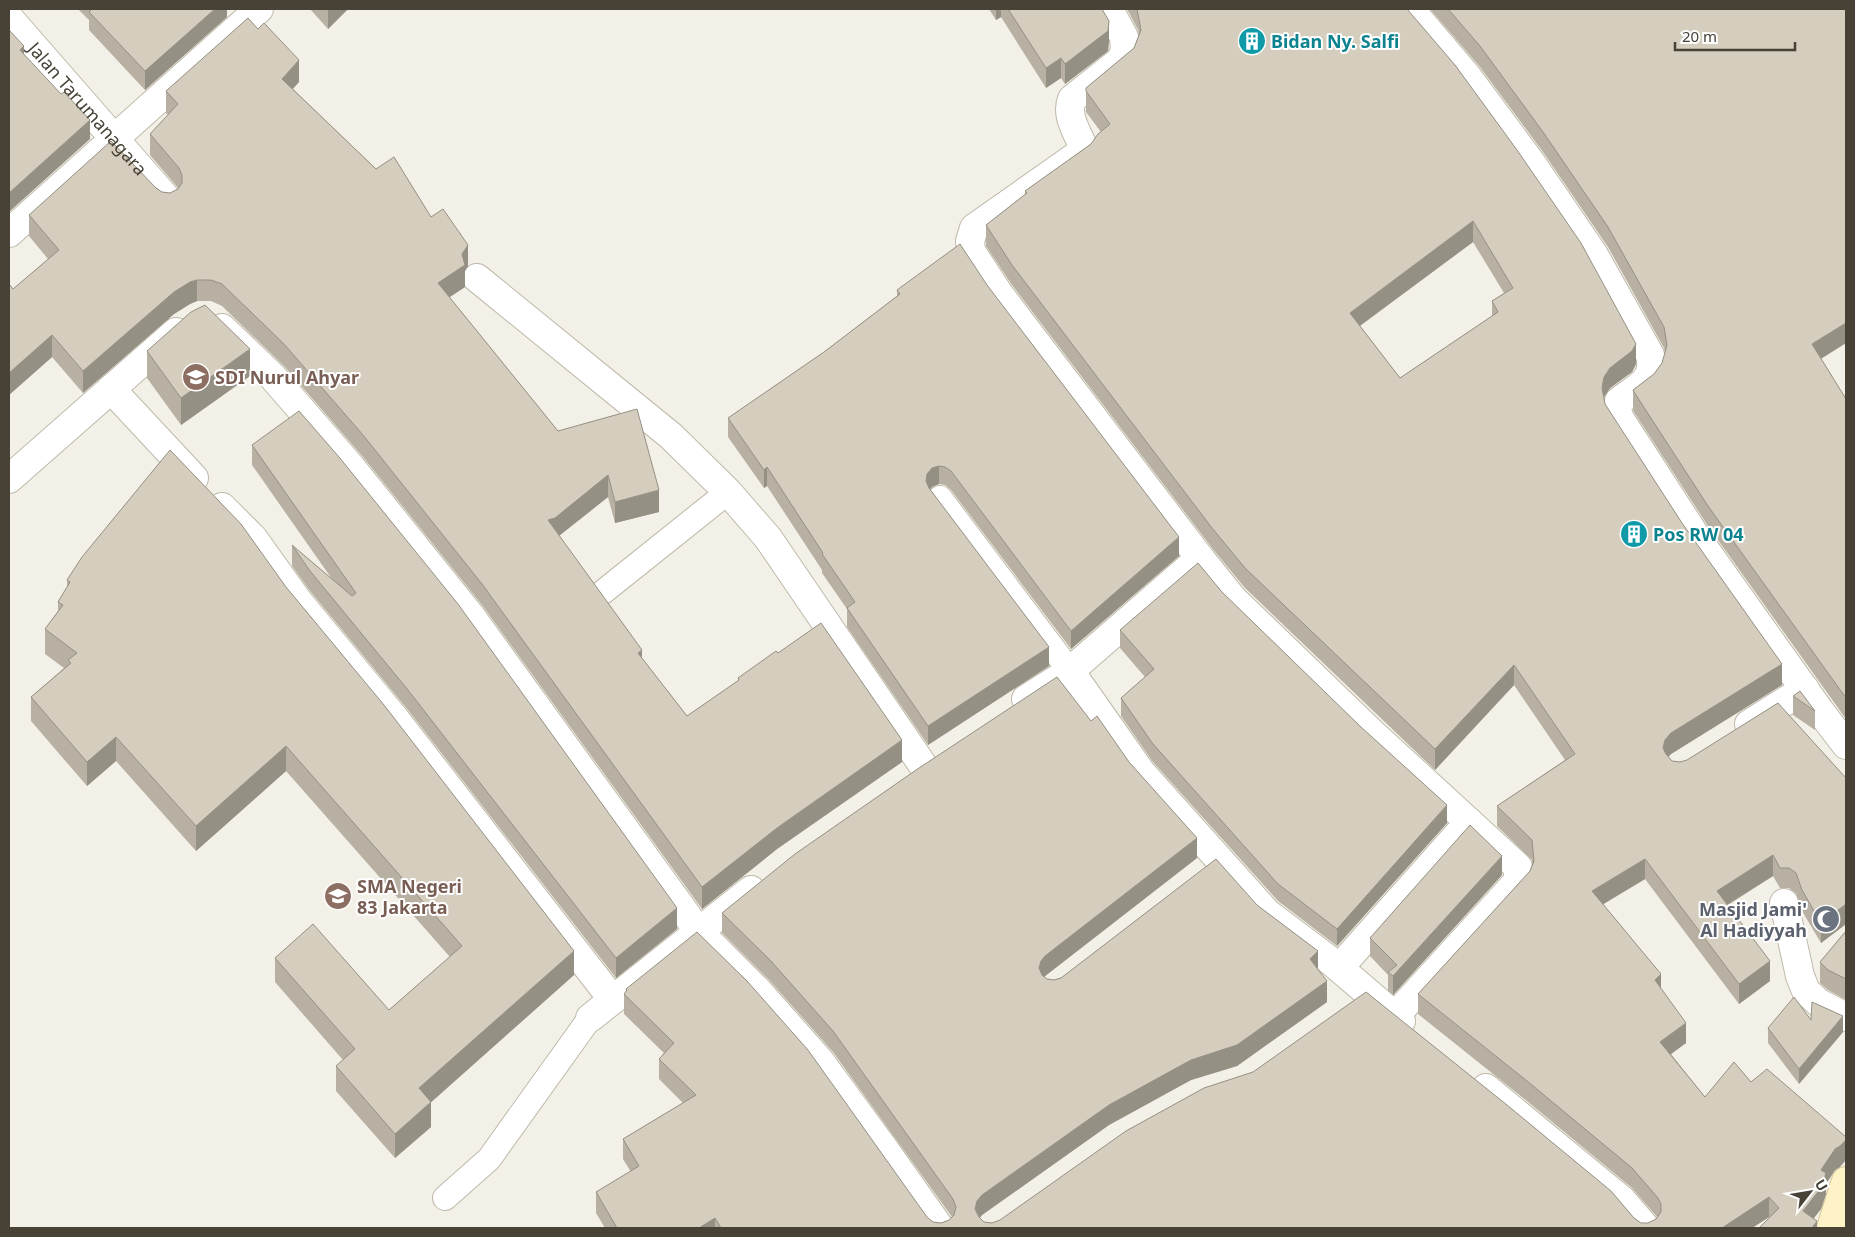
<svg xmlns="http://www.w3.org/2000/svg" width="1855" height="1237" viewBox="0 0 1855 1237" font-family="'Noto Sans',sans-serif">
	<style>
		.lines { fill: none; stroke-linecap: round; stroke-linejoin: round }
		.lane-casing { stroke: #bfb9aa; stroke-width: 26 }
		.street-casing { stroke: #bfb9aa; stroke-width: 30 }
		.secondary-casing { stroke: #d3c698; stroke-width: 30 }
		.lane { stroke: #fff; stroke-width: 24 }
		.street { stroke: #fff; stroke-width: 28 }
		.secondary { stroke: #fef3c7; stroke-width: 28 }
		.wall { fill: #b7b0a3; fill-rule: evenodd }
		.shaded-wall { fill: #959084 }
		.building { fill: #d5cdbd; stroke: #959084; fill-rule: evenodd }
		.labels { text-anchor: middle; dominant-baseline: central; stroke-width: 4; stroke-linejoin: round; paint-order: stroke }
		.culture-label { font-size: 18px; font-weight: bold; fill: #0d838f; stroke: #fff; text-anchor: start }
		.street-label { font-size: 18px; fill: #474136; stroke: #fff }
		.education-label { font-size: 18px; font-weight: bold; fill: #785e54; stroke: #fff; text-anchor: start }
		.worship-label { font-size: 18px; font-weight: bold; fill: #5b616d; stroke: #fff; text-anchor: end }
	</style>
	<rect width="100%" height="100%" fill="#f3f0e7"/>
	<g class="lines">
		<g class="lane-casing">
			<g id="lane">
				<polyline points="940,498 1070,671"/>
				<polyline points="603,592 728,492"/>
				<polyline points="445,1198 489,1159 590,1018"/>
			</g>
		</g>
		<g class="street-casing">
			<g id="street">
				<path d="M1109 9 1124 37 1125 51 1120 61 1072 99C1065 116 1078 133 1084 149L1082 152 974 228 970 241 971 251 999 294 1200 558 1233 599 1372 733 1518 867V881L1395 1016"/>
				<path d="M1410 9 1467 76 1530 161 1594 255 1650 355C1657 380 1636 388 1619 401L1617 411 1620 419 1695 535 1820 711 1846 745"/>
				<path id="s1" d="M9 18 167 199"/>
				<polyline points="9,233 259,9"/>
				<polyline points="477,278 671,436 728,492 768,538 924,767"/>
				<polyline points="222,328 272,376 351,467 470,615 699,932 758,991 820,1061 885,1150 940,1228"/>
				<polyline points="111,389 194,478"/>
				<polyline points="9,479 176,332"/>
				<polyline points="222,507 253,538 298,601 396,720 613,1000"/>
				<polyline points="1070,671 1200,558"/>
				<polyline points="1026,699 1070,671 1141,772 1267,913 1332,962 1401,1021"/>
				<polyline points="1749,724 1805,689"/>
				<polyline points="1784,903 1800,976 1806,991 1819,1003 1846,1017"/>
				<polyline points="1339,968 1469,822"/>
				<polyline points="590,1018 751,890"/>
				<polyline points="1486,1088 1622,1200 1646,1228"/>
			</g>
		</g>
		<g class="secondary-casing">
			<polyline id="secondary" points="1831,1228 1846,1181"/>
		</g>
		<use href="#lane" class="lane"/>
		<use href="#street" class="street"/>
		<use href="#secondary" class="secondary"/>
	</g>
	<g class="wall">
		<polygon points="78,9 227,9 227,17 145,90 89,30 89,20"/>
		<polygon points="310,9 348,9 328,29"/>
		<polygon points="989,9 1102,9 1109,41 1108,51 1065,84 1061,78 1046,88 1001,17 996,20"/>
		<path d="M1127 9H1407L1636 364 1632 372 1610 388 1604 397 1605 404 1782 685 1671 754 1668 757 1672 761 1680 762 1846 778V924L1821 943 1802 911 1796 893 1789 888H1780L1773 876 1728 905 1770 981 1739 1004 1645 879 1603 904 1661 989 1686 1043 1671 1054 1705 1097 1751 1082 1840 1167 1835 1170 1826 1184V1194L1821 1209 1814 1218 1817 1228 1769 1217 1752 1228H605L596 1213V1192L631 1172 623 1159V1139L683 1103 659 1079V1059L664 1053 624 1014V994L626 992V989L933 1222 941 1223 949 1220 952 1217 833 1052 770 981 722 933V913L1197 858 1044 977 1047 979 1054 980 1257 905 1318 970 1327 1002 1237 1066 1191 1080 1109 1125 982 1215 980 1218 984 1222 992 1223 1634 1218 1641 1223H1648L1658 1218 1632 1188 1527 1101 1418 1014V994L1530 871 1532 864V860L1497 826V806L1565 760 1514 685 1435 770 1245 588 1212 548 1012 285 986 246V225L1025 194V191L1091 144 1101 132 1086 112V88L1134 48 1139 35 1138 30ZM1473 242 1504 293 1492 301V316L1400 378 1360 326Z"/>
		<polygon points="1430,9 1846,9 1846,343 1821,359 1846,399 1846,719 1708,526 1634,412 1633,410 1633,390 1654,374 1662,363 1665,353 1664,348 1608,247 1543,152 1480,67"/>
		<polygon points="299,82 293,89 376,169 431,217 468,266 465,271 465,287 449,297 558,431 659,512 615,523 608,497 559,536 642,659 687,716 738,681 738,678 778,653 902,762 777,849 702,909 482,605 363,457 284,366 222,306 211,301 197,301 190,304 174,314 83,393 52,357 9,395 9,284 13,289 48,259 29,236 29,215 156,188 162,192 170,193 178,189 178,188 150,155 150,134 168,115 166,113 166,91"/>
		<polygon points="987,285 1179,556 1071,649 951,490 945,485 939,484 932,487 930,489 1049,666 928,745 847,627 847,609 822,573 822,570 767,486 764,488 728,437 728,418 824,352 897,296 897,290"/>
		<polygon points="147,351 250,376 181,425 147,378"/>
		<polygon points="252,445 677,929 616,978 408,710 310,591 292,566 292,545 332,579 252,465"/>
		<polygon points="67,580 286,587 574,975 431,1102 431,1127 395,1158 336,1091 336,1066 343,1060 275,982 275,958 389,1010 450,957 286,771 196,851 116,761 87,786 31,721 31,697 64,668 45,654 45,629 58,611 58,602 67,587"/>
		<polygon points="1222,592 1447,823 1337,946 1278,901 1153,762 1121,716 1121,698 1145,677 1120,648 1120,630"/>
		<polygon points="1793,696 1815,711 1815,730 1793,715"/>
		<polygon points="1502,875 1393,995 1388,991 1388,975 1370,956 1370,938"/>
		<polygon points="1846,931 1846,1000 1828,990 1820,983 1820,962"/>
		<polygon points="1811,1020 1843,1032 1799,1084 1768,1043 1768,1028"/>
	</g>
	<g class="shaded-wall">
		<polygon points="215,9 227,9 227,17 145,90 145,71"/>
		<polygon points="329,9 348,9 328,29 328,10"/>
		<polygon points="996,9 1001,9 1001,17 996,20"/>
		<polygon points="1109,21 1109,41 1108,51 1065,84 1065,64"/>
		<polygon points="24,46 24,65 20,50"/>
		<polygon points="1061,58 1061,78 1046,88 1046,68"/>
		<polygon points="299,60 299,82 282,100 282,79"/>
		<polygon points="90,120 90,139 9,212 9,193"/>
		<polygon points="1473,221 1473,242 1350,333 1350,313"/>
		<polygon points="468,245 468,266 465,271 465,287 438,305 438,283 462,254"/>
		<polygon points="197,280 197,301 190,304 174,314 83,393 83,371 174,292 190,282"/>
		<polygon points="1846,323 1846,343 1812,364 1812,344"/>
		<polygon points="52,335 52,357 9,395 9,373"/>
		<polygon points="1636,344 1636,364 1632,372 1610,388 1604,397 1602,388 1604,377 1610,368"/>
		<polygon points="250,349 250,376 181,425 181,398"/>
		<polygon points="939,466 939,484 932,487 927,493 926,481 927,474 932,468"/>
		<polygon points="767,467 767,486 764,488 764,470"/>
		<polygon points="608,475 608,497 555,539 548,520"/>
		<polygon points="659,490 659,512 615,523 615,502"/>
		<polygon points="1179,537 1179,556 1071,649 1071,631"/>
		<polygon points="1049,647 1049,666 928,745 928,726"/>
		<polygon points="642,650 642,672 638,653"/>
		<polygon points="1782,664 1782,685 1671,754 1665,760 1663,748 1665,740 1671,733"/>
		<polygon points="1514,665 1514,685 1435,770 1435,749"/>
		<polygon points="116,737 116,761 87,786 87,762"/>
		<polygon points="902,740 902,762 777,849 702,909 702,887 777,828"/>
		<polygon points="286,746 286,771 196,851 196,826"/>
		<polygon points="1447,805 1447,823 1337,946 1337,929"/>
		<polygon points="1197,838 1197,858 1045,976 1041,981 1039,968 1041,961 1045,956"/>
		<polygon points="1773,855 1773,876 1717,911 1717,891"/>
		<polygon points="1502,856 1502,875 1393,995 1393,976"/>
		<polygon points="1645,859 1645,879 1592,911 1592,891"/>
		<polygon points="1846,904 1846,924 1821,943 1821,923"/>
		<polygon points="677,908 677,929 616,978 616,958"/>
		<polygon points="574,951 574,975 419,1113 419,1088"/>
		<polygon points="1318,951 1318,971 1310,959"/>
		<polygon points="1770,961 1770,981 1739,1004 1739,984"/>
		<polygon points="1661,974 1661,994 1655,980"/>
		<polygon points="1327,981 1327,1002 1237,1066 1191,1080 1109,1125 982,1215 977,1221 975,1209 977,1201 982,1195 1109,1105"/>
		<polygon points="1843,1016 1843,1032 1799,1084 1799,1069"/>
		<polygon points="1686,1023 1686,1043 1660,1062 1660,1042"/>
		<polygon points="431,1102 431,1127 395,1158 395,1134"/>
		<polygon points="1846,1140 1846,1160 1840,1167 1835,1170 1826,1184 1826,1194 1821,1209 1806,1228 1803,1211 1821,1170 1835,1149"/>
		<polygon points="1769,1197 1769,1217 1752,1228 1722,1228"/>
		<polygon points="715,1218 715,1228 699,1228"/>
		<polygon points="1817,1221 1817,1228 1812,1228"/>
	</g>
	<g class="building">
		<polygon points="92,9 215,9 145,71 89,12"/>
		<polygon points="1008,9 1102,9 1109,21 1108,31 1065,64 1061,58 1046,68"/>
		<path d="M1137 9H1407L1455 65 1517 150 1581 243 1636 344 1632 351 1610 368 1604 377 1602 388 1605 404 1682 523 1782 664 1671 733 1665 740 1663 748 1666 754 1672 761 1680 762 1687 760 1778 703 1846 778V904L1821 923 1802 890 1796 873 1789 868H1780L1773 855 1717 891 1770 961 1739 984 1645 859 1592 891 1661 974 1655 980 1686 1023 1660 1042 1705 1097 1734 1062 1751 1082 1767 1069 1846 1137V1140L1840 1146 1835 1149 1821 1170 1826 1173 1821 1188 1803 1211 1817 1221 1812 1228H1759L1779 1208 1769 1197 1722 1228H721L715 1218 699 1228H617L596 1192 639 1166 623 1139 696 1095 659 1059 674 1043 624 994 627 990 626 989 697 932 747 981 808 1050 927 1217 933 1222 941 1223 949 1220 954 1215 956 1207 953 1199 833 1031 770 960 722 913 795 854 919 768 1057 677 1091 721 1097 716 1129 762 1197 838 1045 956 1041 961 1039 968 1042 975 1047 979 1054 980 1061 978 1216 859 1257 905 1318 951 1310 959 1327 981 1237 1045 1191 1060 1109 1105 982 1195 977 1201 975 1209 979 1217 984 1222 992 1223 1000 1220 1126 1131 1204 1088 1253 1072 1366 992 1507 1105 1611 1191 1634 1218 1641 1223H1648L1656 1219 1661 1212V1204L1658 1198 1632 1168 1527 1081 1418 994 1530 871 1534 861 1532 840 1497 806 1575 754 1514 665 1435 749 1245 568 1212 528 1012 265 986 225 1027 193 1025 191 1091 144 1098 134 1110 124 1086 91V88L1134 48 1141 30ZM1473 221 1513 288 1492 301 1498 312 1400 378 1350 313Z"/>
		<polygon points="1448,9 1846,9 1846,323 1812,344 1846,399 1846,698 1708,506 1634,392 1633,390 1654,374 1662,363 1667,345 1664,327 1608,227 1543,132 1480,46"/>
		<polygon points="248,18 258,29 264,23 299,60 282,79 376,169 394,157 431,217 443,209 468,245 462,254 465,265 438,283 558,431 637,409 659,490 615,502 608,475 555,518 548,520 642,650 638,653 687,716 739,680 738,678 776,651 778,653 821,623 902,740 777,828 702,887 482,584 363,435 284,344 222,284 211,280 197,280 190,282 174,292 83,371 52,335 9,373 9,284 13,289 59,250 29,215 111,141 156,188 162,192 170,193 178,189 182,183 182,175 179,168 150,134 178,104 166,91"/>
		<polygon points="9,30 24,46 20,50 61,94 64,92 90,120 9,193"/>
		<polygon points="960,244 987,285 1179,537 1071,631 951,471 945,467 939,466 932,468 927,474 926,481 929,488 1049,647 928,726 847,608 855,602 822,554 823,553 767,467 764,470 728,418 824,352 900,294 897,290"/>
		<polygon points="205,305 250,349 181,398 147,351 191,312"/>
		<polygon points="299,411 339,457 458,604 677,908 616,958 408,690 310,571 292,545 352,596 356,593 252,445"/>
		<polygon points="170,450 241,524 286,587 384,705 574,951 419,1088 431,1102 395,1134 336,1066 355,1049 275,958 313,924 389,1010 462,946 286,746 196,826 116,737 87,762 31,697 71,663 68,660 77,653 45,629 63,605 58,602 70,582 67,580 82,557"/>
		<polygon points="1198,563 1222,592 1361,727 1447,805 1337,929 1278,884 1153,744 1121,698 1154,669 1120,630"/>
		<polygon points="1800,691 1815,711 1793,696"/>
		<polygon points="1470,825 1502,856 1393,976 1388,972 1397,965 1370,938"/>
		<polygon points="1846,931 1846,979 1828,970 1820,962"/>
		<polygon points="1794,997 1811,1020 1812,1002 1843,1016 1799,1069 1768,1028"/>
	</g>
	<defs>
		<g id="building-disc" transform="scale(1.4375)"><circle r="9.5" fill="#0f9aa8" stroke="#fff"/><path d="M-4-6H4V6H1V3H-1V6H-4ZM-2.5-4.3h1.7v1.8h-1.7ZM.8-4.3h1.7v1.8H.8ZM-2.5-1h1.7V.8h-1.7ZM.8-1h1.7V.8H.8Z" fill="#fff"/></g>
		<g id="school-disc" transform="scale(1.4375)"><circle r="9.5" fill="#8d6e63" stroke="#fff"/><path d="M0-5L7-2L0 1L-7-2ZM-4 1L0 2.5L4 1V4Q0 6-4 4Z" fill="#fff"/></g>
		<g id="mosque-disc" transform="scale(1.4375)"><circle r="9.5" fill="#6b7280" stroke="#fff"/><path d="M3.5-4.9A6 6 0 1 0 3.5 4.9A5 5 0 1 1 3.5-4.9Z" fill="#fff"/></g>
	</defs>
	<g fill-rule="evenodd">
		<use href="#building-disc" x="1252" y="41"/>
		<use href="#school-disc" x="196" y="377"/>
		<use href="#building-disc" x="1634" y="534"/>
		<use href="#school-disc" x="338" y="896"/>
		<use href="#mosque-disc" x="1826" y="919"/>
	</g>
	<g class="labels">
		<g class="culture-label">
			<text x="1271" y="41">Bidan Ny. Salfi</text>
			<text x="1653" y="534">Pos RW 04</text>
		</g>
		<g class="street-label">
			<text stroke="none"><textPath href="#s1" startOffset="120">Jalan Tarumanagara</textPath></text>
		</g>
		<g class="education-label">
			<text x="215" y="377">SDI Nurul Ahyar</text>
			<text x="357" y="886">SMA Negeri<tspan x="357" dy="21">83 Jakarta</tspan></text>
		</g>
		<g class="worship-label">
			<text x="1807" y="909">Masjid Jami'<tspan x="1807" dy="21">Al Hadiyyah</tspan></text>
		</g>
	</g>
	<rect width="1855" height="1237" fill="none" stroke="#474136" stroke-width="20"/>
	<g transform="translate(1810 1192) rotate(59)" stroke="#ffffff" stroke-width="4" paint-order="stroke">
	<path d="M0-4L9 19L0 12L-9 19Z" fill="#474136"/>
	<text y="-8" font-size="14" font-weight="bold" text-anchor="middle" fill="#474136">U</text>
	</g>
	<path d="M1675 42v8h120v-8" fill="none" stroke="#474136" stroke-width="2.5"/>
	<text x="1682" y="42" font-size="15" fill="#474136" stroke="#ffffff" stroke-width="4" paint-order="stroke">20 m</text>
</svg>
